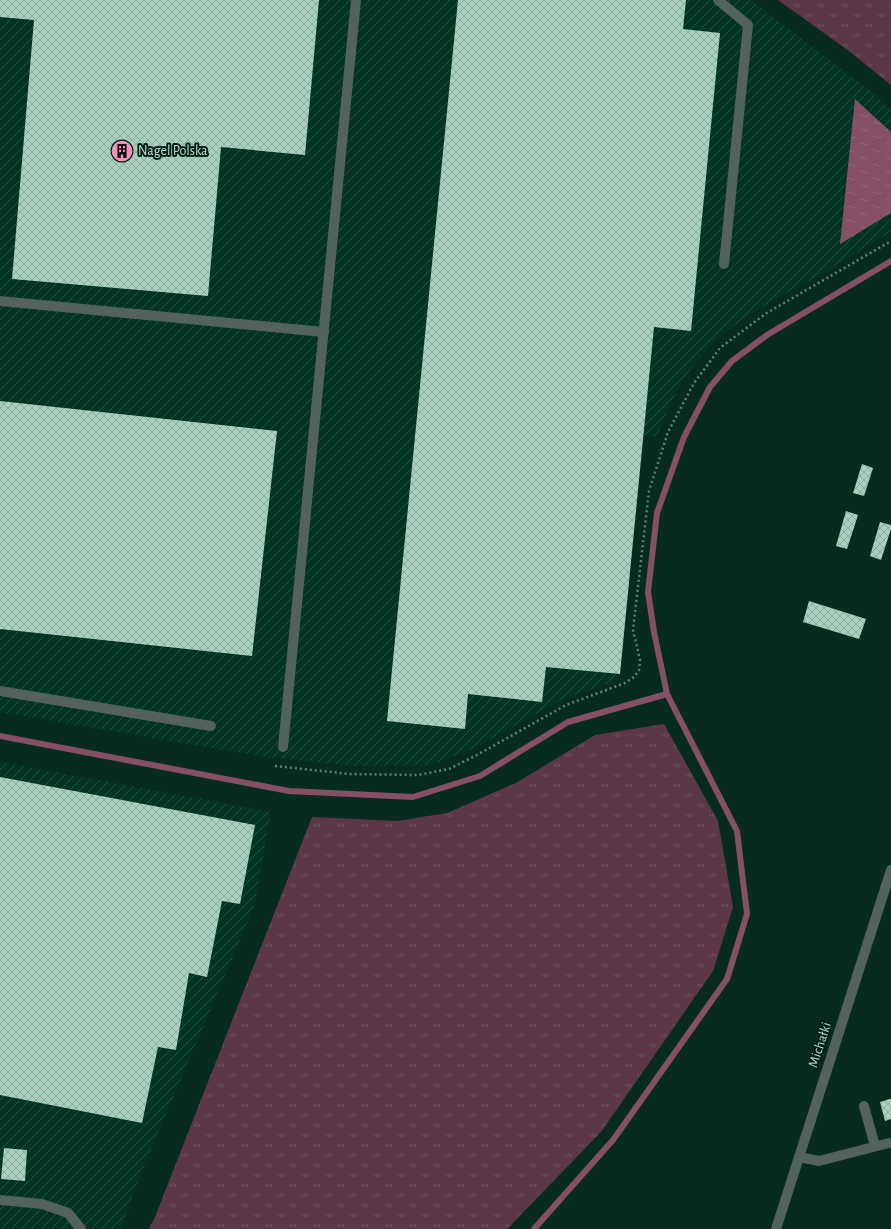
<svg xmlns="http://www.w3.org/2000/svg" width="891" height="1229" viewBox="0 0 891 1229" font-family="'Alegreya Sans',sans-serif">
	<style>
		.industrial { fill: url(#industrial-furrows) }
		.grass { fill: url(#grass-tufts) }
		.water { fill: url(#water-ripples) }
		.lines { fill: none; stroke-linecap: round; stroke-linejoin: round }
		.stream { stroke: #854f66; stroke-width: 6 }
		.building { fill: url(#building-cross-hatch) }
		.path { stroke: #627f73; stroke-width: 2.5; stroke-dasharray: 2 3; stroke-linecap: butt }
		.minor { stroke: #53625b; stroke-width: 10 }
		.labels { text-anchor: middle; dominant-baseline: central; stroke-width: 4; stroke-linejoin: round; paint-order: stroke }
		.poi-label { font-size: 14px; fill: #c8dbd2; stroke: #002216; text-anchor: start }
		.street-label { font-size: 14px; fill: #c8dbd2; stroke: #002216 }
	</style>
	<defs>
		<pattern id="industrial-furrows" width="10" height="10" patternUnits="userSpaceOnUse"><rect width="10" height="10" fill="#023424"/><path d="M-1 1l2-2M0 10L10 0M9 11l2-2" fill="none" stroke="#255143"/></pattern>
		<pattern id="grass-tufts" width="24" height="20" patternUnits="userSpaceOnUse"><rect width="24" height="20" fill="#5c3747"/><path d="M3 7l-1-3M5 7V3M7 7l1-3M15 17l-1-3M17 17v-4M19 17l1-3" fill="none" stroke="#725361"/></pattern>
		<pattern id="water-ripples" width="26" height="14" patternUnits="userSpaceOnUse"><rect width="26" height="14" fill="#854f66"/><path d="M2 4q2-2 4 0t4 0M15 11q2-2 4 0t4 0" fill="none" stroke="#95687b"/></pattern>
		<pattern id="building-cross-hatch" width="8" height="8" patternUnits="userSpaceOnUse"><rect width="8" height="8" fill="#a9d0be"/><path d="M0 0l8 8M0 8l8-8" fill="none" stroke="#8eac9e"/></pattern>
	</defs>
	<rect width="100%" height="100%" fill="#072c1f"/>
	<g class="industrial">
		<polygon points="0,0 751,0 873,93 891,110 891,232 820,275 774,300 740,321 714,342 686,375 670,404 657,437 643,435 619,680 563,699 475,748 430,765 354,766 266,757 0,712"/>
		<polygon points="0,762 271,812 254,907 141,1173 121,1229 0,1229"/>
	</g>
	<g class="grass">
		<polygon points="778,0 891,0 891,85 849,51"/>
		<polygon points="664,724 718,821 733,907 713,971 601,1132 507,1229 149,1229 155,1217 312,817 398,821 447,813 516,783 595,735"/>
	</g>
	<polygon class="water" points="855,99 891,132 891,213 840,244"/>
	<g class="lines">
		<g class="stream">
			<polyline points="667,694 654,632 648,592 657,513 684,437 710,387 732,361 767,335 891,261"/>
			<polyline points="0,736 289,791 413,797 480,776 568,722 667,694 737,831 747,914 727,979 613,1140 534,1229"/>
		</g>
	</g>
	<g class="building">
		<polygon points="0,0 319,0 305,155 221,147 208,296 12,279 34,20 0,17"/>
		<polygon points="458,0 686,0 683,29 720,33 691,331 654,327 620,674 546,667 542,702 468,694 465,729 387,721"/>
		<polygon points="0,401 277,431 252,656 0,629"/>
		<polygon points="862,464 873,468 864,496 853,493"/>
		<polygon points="846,511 858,515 847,549 836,546"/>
		<polygon points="880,522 891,525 891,529 881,560 870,556"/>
		<polygon points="809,601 866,619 859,639 803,622"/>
		<polygon points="0,777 255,825 240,904 222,901 207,977 189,973 176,1050 158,1047 142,1123 0,1095"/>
		<polygon points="890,1099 891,1099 891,1119 885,1121 880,1102"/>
		<polygon points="4,1148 27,1150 25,1181 1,1179"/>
	</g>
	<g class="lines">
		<polyline class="path" points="275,766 350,774 418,775 449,769 477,755 566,705 625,683 634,677 639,670 640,660 633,630 649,491 668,432 694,383 720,348 765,314 891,241"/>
		<g class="minor">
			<polyline points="718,0 748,25 724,264"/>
			<polyline points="0,301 324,332"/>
			<polyline points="0,691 211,726"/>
			<polyline points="283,747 356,0"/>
			<polyline points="864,1106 875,1146"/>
			<polyline points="799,1157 819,1161 889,1143"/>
			<polyline points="0,1200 42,1204 68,1213 81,1229"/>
			<polyline points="776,1229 891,870"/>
		</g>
	</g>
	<defs>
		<g id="building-disc" transform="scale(1.15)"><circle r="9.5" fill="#fd8ebf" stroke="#002216"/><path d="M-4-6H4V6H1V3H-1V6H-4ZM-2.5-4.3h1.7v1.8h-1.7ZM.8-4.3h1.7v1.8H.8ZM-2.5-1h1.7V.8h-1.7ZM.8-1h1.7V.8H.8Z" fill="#111"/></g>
	</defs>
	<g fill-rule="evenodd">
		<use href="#building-disc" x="122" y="151"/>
	</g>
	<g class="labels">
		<g class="poi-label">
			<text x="138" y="151">Nagel Polska</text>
		</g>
		<g class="street-label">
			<text transform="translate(820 1045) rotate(-72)">Michałki</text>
		</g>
	</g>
</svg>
